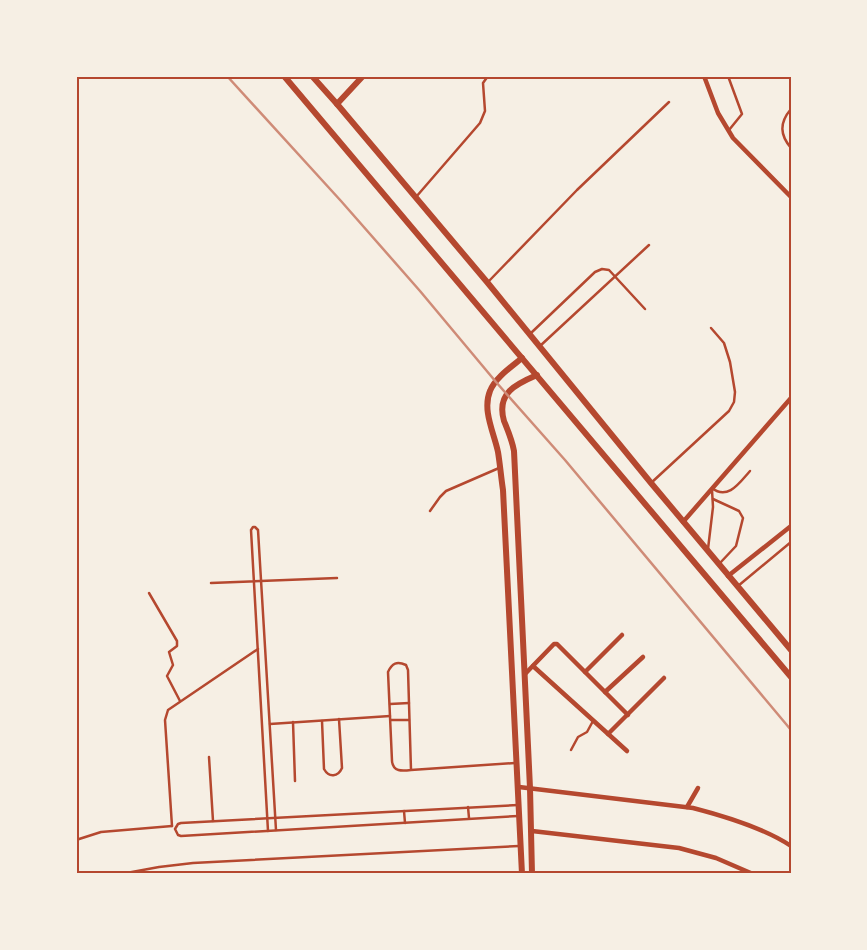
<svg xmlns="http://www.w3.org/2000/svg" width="867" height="950" font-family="Signika,sans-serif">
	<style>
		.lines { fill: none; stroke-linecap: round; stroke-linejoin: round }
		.service { stroke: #b5482f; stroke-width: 2.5 }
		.minor { stroke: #b5482f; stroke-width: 4.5 }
		.secondary { stroke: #b5482f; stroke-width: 6 }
		.rail { stroke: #cf8b77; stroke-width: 2.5 }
		.neatline { fill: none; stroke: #b5482f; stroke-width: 2 }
	</style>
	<rect width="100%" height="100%" fill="#f6efe4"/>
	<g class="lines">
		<g class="service">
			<path d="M728 76 742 114 729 130"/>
			<path d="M791 109C779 123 780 135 791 148"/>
			<path d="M416 197 480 123 485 111 483 83 488 76"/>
			<path d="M489 281 577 190 669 102"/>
			<path d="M531 333 595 272 602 269 609 270 645 309"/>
			<path d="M540 346 649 245"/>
			<path d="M651 483 729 411 734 402 735 392 730 362 724 343 711 328"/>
			<path d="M712 488C728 501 740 482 750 471"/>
			<path d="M713 499 739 511 743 518 736 546 720 563"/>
			<path d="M430 511 440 497 446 491 499 468"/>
			<path d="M708 549 713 507 712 490"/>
			<path d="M211 583 337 578"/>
			<path d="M738 586 791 542"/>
			<path d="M149 593 177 641V646L169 652 173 665 167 676 180 701"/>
			<path d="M390 704 409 703"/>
			<path d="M391 720H409"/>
			<path d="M322 721 324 769C329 778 338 777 342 768L339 719"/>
			<path d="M293 722 295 781"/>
			<path d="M270 724 390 716"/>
			<path d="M571 750 578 737 587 732 593 721"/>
			<path d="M209 757 213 821"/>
			<path d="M411 770 408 670 406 665C397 661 392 663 388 672L392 761C393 772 402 771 411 770L515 763"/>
			<path d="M518 805 181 823 178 824 175 829 178 835 181 836 518 816"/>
			<path d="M468 807 469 818"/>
			<path d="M404 811 405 823"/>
			<path d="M172 826 165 720 168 710 258 649"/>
			<path d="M268 831 251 530 253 527H255L258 530 276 830"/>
			<path d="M76 840 101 832 172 826"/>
			<path d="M121 874 159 867 193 863 519 846"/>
		</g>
		<g class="minor">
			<path d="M704 76 718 113 733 138 791 197"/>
			<path d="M683 522 791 398"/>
			<path d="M728 576 791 526"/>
			<path d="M533 666 627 751"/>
			<path d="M585 672 622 635"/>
			<path d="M525 674 554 644H557L628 715"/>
			<path d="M605 692 643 657"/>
			<path d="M608 734 664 678"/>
			<path d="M519 787 693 808C724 816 764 828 791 846"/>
			<path d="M687 807 698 788"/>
			<path d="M532 831 679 848 716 858 753 874"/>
		</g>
		<g class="secondary">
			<path d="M284 76 791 677"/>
			<path d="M312 76 337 104 487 282 651 483 791 650"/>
			<path d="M337 104 363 76"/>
			<path d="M522 358C511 367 495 378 490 391 482 410 494 433 498 452 500 464 501 477 503 490L522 874"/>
			<path d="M532 874 530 788 514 451C512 440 508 431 504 421 496 393 516 384 537 375"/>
		</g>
		<path class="rail" d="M227 76 341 201 420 291 496 382 565 460 791 730"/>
	</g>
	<rect width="867" height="950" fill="none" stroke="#f6efe4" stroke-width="155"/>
	<rect x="78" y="78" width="712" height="794" class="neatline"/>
</svg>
